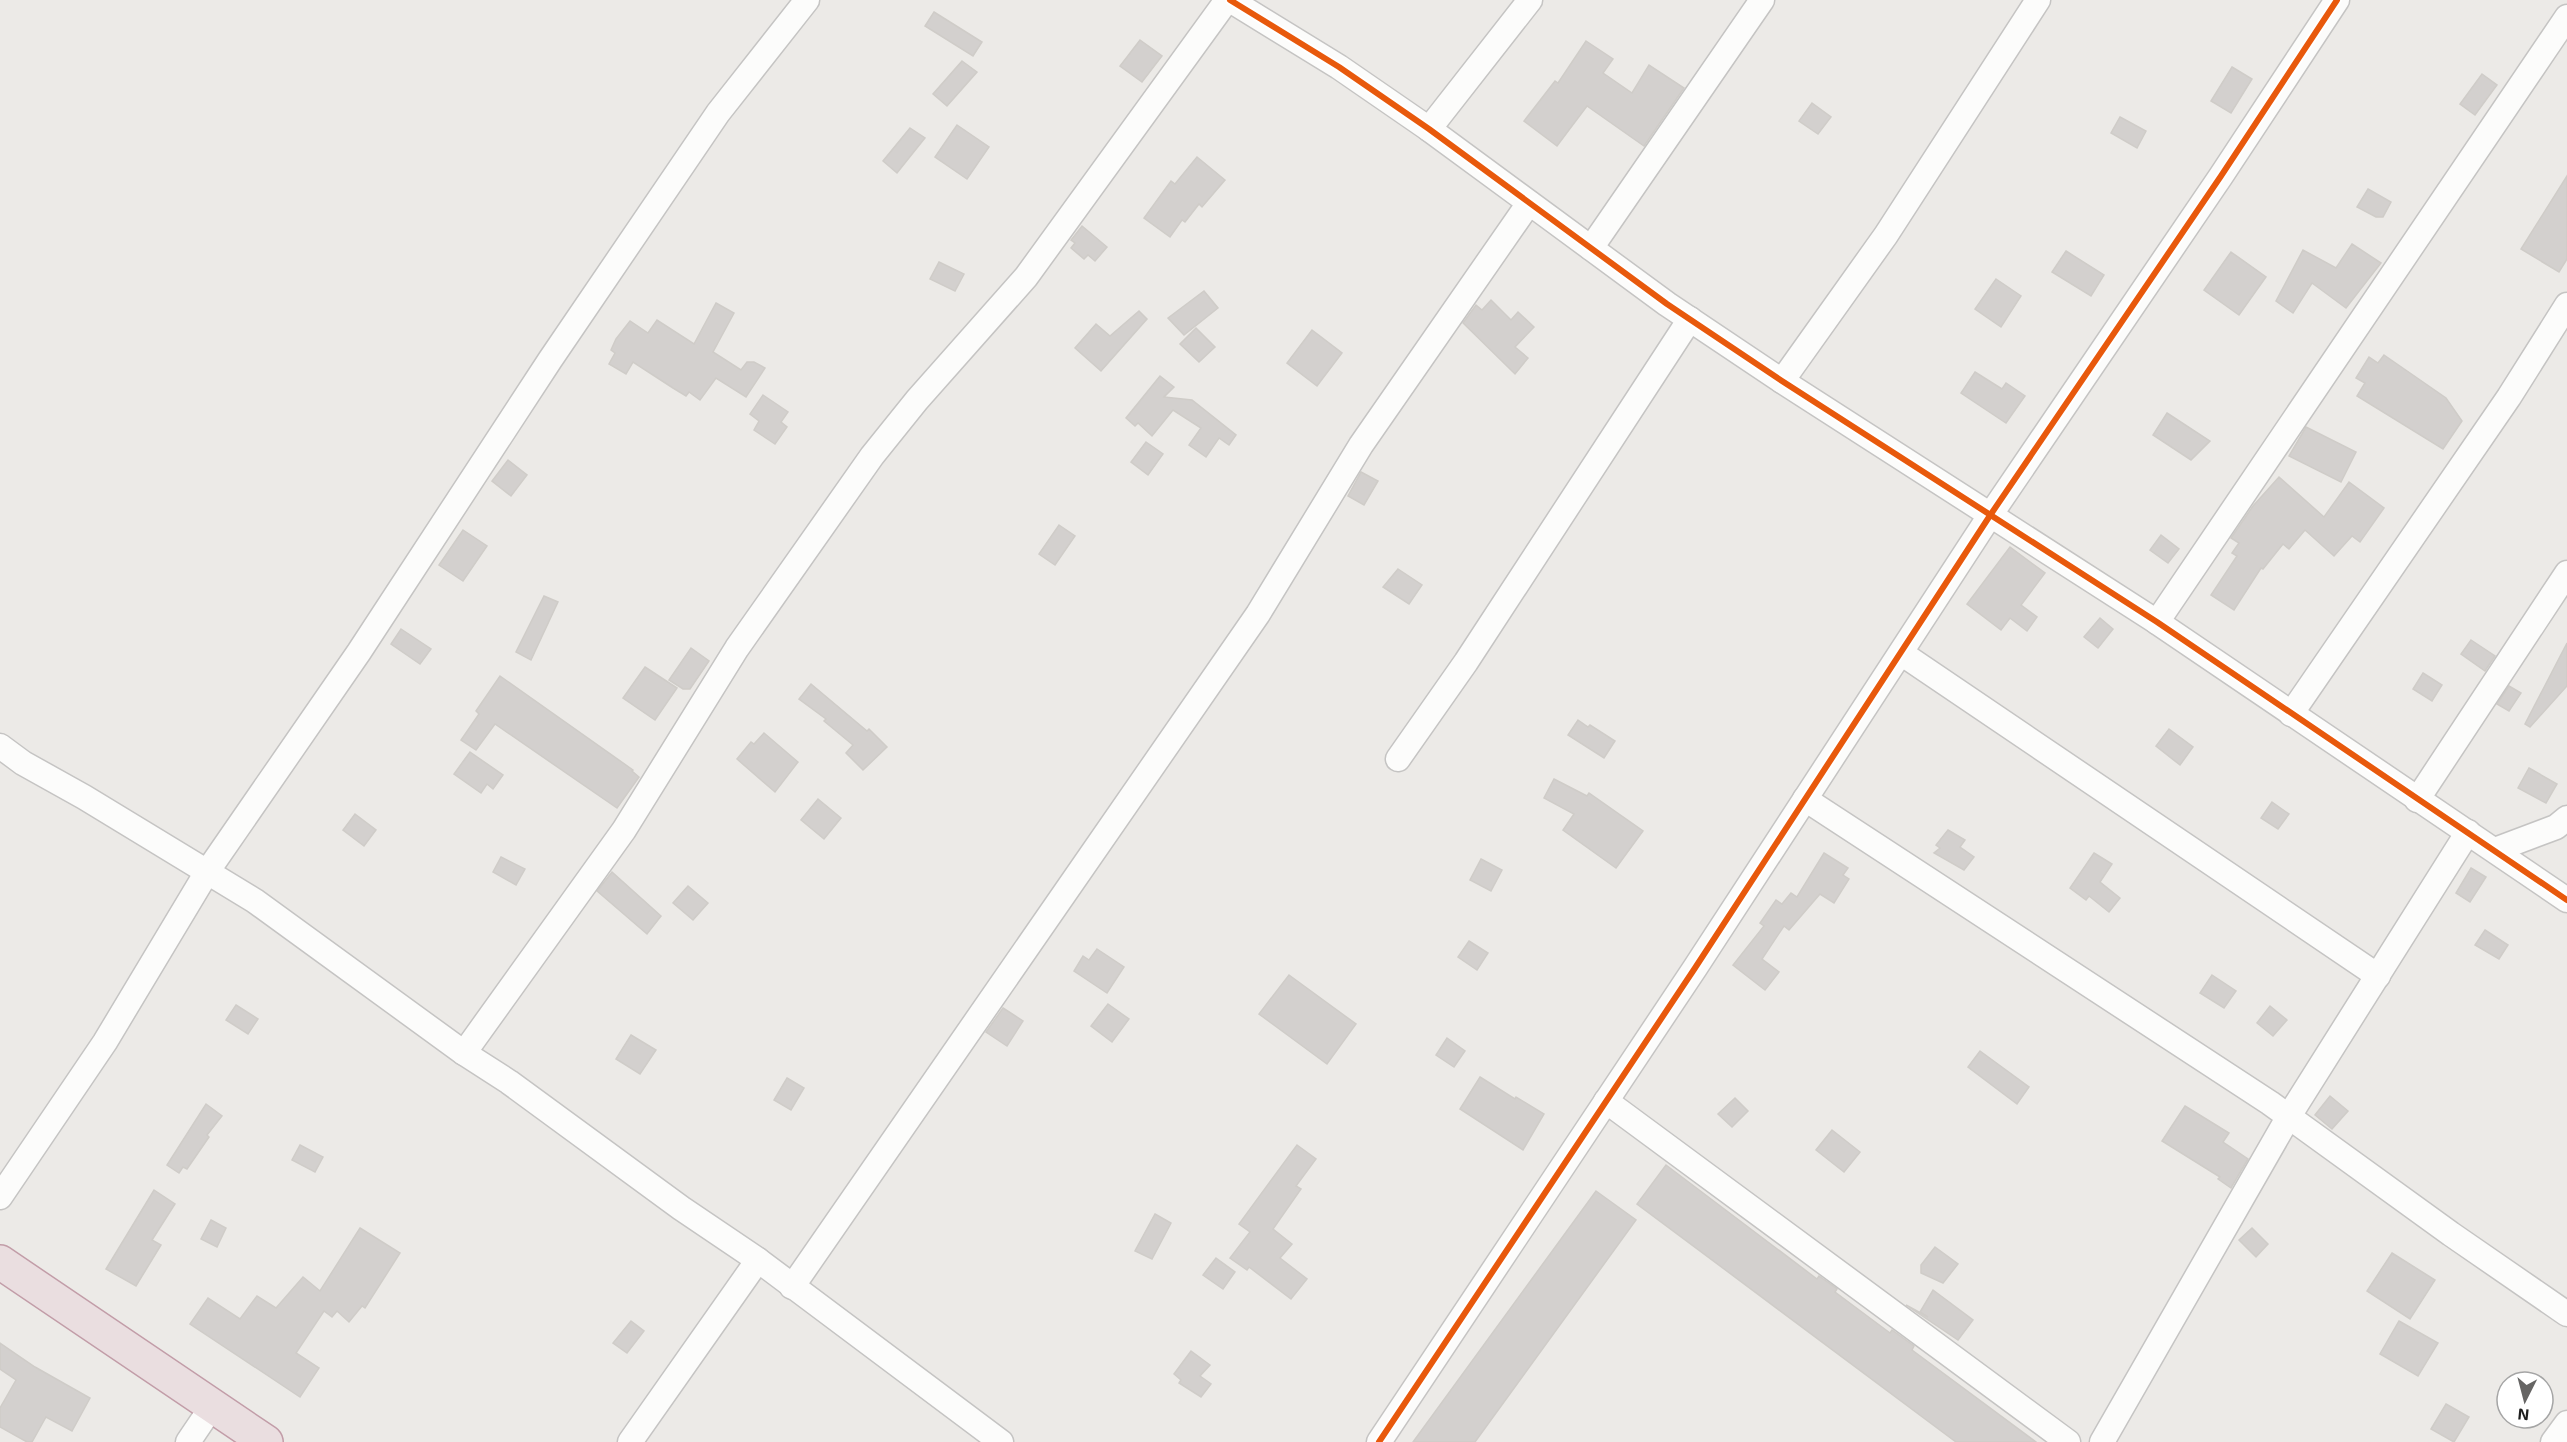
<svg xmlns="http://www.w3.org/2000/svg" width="2567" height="1442" font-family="'Exo 2',sans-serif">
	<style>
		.building { fill: #d3d0ce; stroke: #cfccc8; stroke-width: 1.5 }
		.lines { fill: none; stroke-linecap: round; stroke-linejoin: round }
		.minor-casing { stroke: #c5c4c3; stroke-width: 27 }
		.highway-casing { stroke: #c29da8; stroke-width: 36 }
		.minor { stroke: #fcfcfb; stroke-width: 24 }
		.highway { stroke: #eadee0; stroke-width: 33 }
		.cycleway-casing { stroke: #fff; stroke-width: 10 }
		.cycleway { stroke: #e8590c; stroke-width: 6 }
	</style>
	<rect width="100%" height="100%" fill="#eceae7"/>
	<g class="building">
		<path d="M934 12 982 42 973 56 925 26Z"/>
		<path d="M1140 40 1162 56 1142 82 1120 66Z"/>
		<path d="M1586 41 1613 59 1603 73 1632 93 1649 65 1684 88 1644 146 1587 106 1557 146 1524 121 1555 81 1558 83Z"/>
		<path d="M962 61 977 72 947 106 933 94Z"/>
		<path d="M2232 67 2252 79 2231 113 2211 101Z"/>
		<path d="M2482 74 2497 85 2475 115 2460 104Z"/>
		<path d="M1812 103 1831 117 1818 134 1799 121Z"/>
		<path d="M2120 117 2146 131 2137 148 2111 133Z"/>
		<path d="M957 125 989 147 967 179 935 157Z"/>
		<path d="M910 128 925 138 897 173 883 161Z"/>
		<path d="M1197 157 1225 180 1202 207 1199 204 1185 222 1182 220 1170 237 1144 218 1171 181 1175 184Z"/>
		<path d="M2567 176V259L2559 272 2521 249Z"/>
		<path d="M2368 189 2391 202 2383 217H2376L2357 207Z"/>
		<path d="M1082 226 1107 247 1095 261 1088 255 1084 259 1071 248 1075 243 1071 240Z"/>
		<path d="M2352 244 2381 263 2346 308 2312 283 2293 313 2276 301 2303 250 2336 268Z"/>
		<path d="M2066 251 2104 275 2091 296 2052 272Z"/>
		<path d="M2231 252 2266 277 2239 315 2204 290Z"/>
		<path d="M939 262 964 274 955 291 930 279Z"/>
		<path d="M1996 279 2021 296 2001 327 1975 309Z"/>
		<path d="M1204 291 1218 308 1184 335 1168 318Z"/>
		<path d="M1491 300 1511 320 1518 312 1534 327 1515 347 1528 358 1515 374 1463 323 1476 305 1482 310Z"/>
		<path d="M716 303 734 313 713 352 741 370 747 362H754L765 368 746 397 716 378 700 400 689 392 686 396 673 388 633 362 626 374 609 364 615 353 611 350 616 339 630 321 648 333 657 320 694 344Z"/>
		<path d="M1139 311 1147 319 1101 371 1075 348 1096 324 1110 336Z"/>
		<path d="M1196 328 1215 347 1199 362 1180 344Z"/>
		<path d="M1312 330 1342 353 1317 386 1287 363Z"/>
		<path d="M2384 355 2446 398 2462 421 2443 449 2357 396 2365 383 2356 378 2369 357 2378 363Z"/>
		<path d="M1975 372 2002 389 2006 383 2025 396 2006 423 1961 393Z"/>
		<path d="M1160 376 1174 387 1164 397 1192 400 1236 435 1229 445 1219 438 1206 457 1189 445 1201 428 1173 410 1152 436 1138 423 1135 426 1126 418Z"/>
		<path d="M763 395 788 412 781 422 787 427 775 444 754 430 759 421 750 414Z"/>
		<path d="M2167 413 2210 441 2191 460 2153 435Z"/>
		<path d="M2306 427 2356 452 2341 482 2289 456Z"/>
		<path d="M1146 442 1163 454 1148 475 1131 462Z"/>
		<path d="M508 460 527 475 511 496 492 481Z"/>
		<path d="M1361 472 1378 481 1364 505 1348 496Z"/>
		<path d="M2279 477 2324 517 2349 482 2384 508 2360 542 2352 536 2334 556 2305 530 2289 549 2283 544 2263 569 2261 568 2234 610 2211 595 2237 556 2232 553 2239 543 2231 538 2253 506Z"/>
		<path d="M1059 525 1075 536 1055 565 1039 554Z"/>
		<path d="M463 530 487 546 463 581 439 565Z"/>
		<path d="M2161 535 2179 549 2168 563 2150 550Z"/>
		<path d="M2010 547 2045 573 2021 605 2037 617 2027 631 2010 618 2001 630 1967 604Z"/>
		<path d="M1398 569 1422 585 1409 604 1383 587Z"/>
		<path d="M544 596 558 602 531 660 516 652Z"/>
		<path d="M2100 618 2113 629 2098 648 2084 637Z"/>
		<path d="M401 629 431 649 420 664 391 644Z"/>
		<path d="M2471 640 2495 656 2485 671 2461 654Z"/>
		<path d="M2567 643V686L2530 727 2525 724Z"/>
		<path d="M691 648 709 661 690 689H683L669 680Z"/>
		<path d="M645 667 677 688 655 720 623 698Z"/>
		<path d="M2423 673 2442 685 2432 701 2413 689Z"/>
		<path d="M500 676 633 770 632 771 639 777 617 808 495 724 476 750 461 740 479 714 476 711Z"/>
		<path d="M811 684 867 731 869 729 887 747 863 770 846 753 853 745 824 721 826 719 799 699Z"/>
		<path d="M2509 686 2521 693 2509 711 2497 704Z"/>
		<path d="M1578 720 1588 727 1590 725 1615 741 1604 758 1568 735Z"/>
		<path d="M2169 729 2193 747 2180 765 2156 746Z"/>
		<path d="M764 733 798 762 775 792 737 759 751 742 754 744Z"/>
		<path d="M470 752 503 775 493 789 487 784 481 793 454 774Z"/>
		<path d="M2529 768 2557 784 2546 803 2518 788Z"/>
		<path d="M1554 779 1587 796 1589 793 1643 831 1616 868 1563 830 1574 814 1544 798Z"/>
		<path d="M818 799 841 818 824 839 801 820Z"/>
		<path d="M2272 802 2289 814 2278 829 2261 818Z"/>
		<path d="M355 814 376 830 364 846 343 830Z"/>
		<path d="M1948 830 1965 840 1960 847 1974 857 1964 870 1934 853 1940 848 1936 845Z"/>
		<path d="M1824 853 1848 868 1843 875 1849 879 1834 903 1820 894 1789 930 1784 926 1762 959 1779 972 1765 990 1733 965 1764 926 1760 923 1776 900 1782 904 1791 893 1797 897Z"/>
		<path d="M2094 853 2112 864 2100 882 2120 898 2109 912 2089 896 2086 900 2070 888Z"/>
		<path d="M501 857 525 869 516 885 493 872Z"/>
		<path d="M1481 859 1502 870 1491 891 1470 880Z"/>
		<path d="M2471 868 2486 877 2470 902 2456 893Z"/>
		<path d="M612 872 661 916 647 934 597 891Z"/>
		<path d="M688 886 708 903 693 920 673 903Z"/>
		<path d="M2485 930 2508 945 2499 959 2475 945Z"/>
		<path d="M1469 941 1488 953 1477 970 1458 957Z"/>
		<path d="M1097 949 1124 967 1107 993 1074 971 1083 956 1089 960Z"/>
		<path d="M1289 975 1356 1024 1327 1064 1259 1014Z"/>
		<path d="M2212 975 2236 991 2224 1008 2200 993Z"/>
		<path d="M1108 1004 1129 1019 1112 1042 1091 1026Z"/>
		<path d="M236 1005 258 1019 248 1034 226 1020Z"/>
		<path d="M2270 1006 2287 1020 2273 1036 2257 1023Z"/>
		<path d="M1003 1008 1023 1021 1007 1046 986 1032Z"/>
		<path d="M631 1035 656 1050 640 1074 616 1059Z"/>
		<path d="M1447 1038 1465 1051 1454 1067 1436 1055Z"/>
		<path d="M1980 1051 2029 1087 2017 1104 1968 1067Z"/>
		<path d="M1480 1077 1515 1099 1516 1097 1544 1114 1523 1150 1460 1109Z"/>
		<path d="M787 1078 804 1088 791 1110 774 1100Z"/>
		<path d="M2330 1096 2348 1111 2332 1129 2315 1115Z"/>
		<path d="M1735 1098 1748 1111 1732 1127 1718 1114Z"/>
		<path d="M206 1104 222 1116 207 1135 209 1137 187 1169 183 1167 179 1173 167 1165Z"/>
		<path d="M2185 1106 2229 1133 2223 1142 2248 1159 2231 1188 2218 1179 2220 1177 2162 1141Z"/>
		<path d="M1832 1130 1860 1152 1844 1172 1816 1150Z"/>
		<path d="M300 1145 323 1157 315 1172 292 1160Z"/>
		<path d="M1297 1145 1316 1159 1296 1186 1301 1189 1273 1229 1292 1244 1280 1258 1307 1279 1291 1299 1249 1267 1247 1270 1230 1258 1250 1232 1239 1224Z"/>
		<path d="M1666 1165 1817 1279 1819 1276 1837 1289 1835 1292 1890 1333 1892 1330 1914 1346 1912 1350 2036 1442H1956L1637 1204Z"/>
		<path d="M154 1190 175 1204 152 1240 161 1245 136 1286 106 1269Z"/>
		<path d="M1596 1191 1636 1220 1475 1442H1413Z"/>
		<path d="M1155 1214 1171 1223 1152 1259 1135 1251Z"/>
		<path d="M211 1220 226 1228 217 1247 201 1239Z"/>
		<path d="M360 1228 400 1253 365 1308 362 1306 349 1322 337 1311 332 1317 324 1311 296 1353 319 1368 300 1397 190 1324 208 1298 240 1319 257 1296 276 1308 303 1277 320 1291Z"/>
		<path d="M2252 1228 2268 1244 2256 1257 2239 1240Z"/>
		<path d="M1935 1247 1958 1264 1943 1283 1921 1273V1265Z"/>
		<path d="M2392 1253 2435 1280 2410 1319 2367 1291Z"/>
		<path d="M1216 1258 1235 1272 1223 1289 1203 1275Z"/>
		<path d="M1933 1290 1973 1320 1958 1340 1906 1305 1928 1317 1920 1312Z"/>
		<path d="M631 1321 644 1331 627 1353 613 1343Z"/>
		<path d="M2399 1321 2438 1343 2418 1376 2380 1354Z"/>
		<path d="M0 1343 35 1367 90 1398 72 1431 46 1417 32 1442H27L0 1427V1408L16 1380 0 1369Z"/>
		<path d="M1191 1351 1210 1365 1200 1376 1211 1384 1201 1397 1179 1383 1181 1380 1174 1374Z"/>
		<path d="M2446 1404 2469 1417 2454 1442 2431 1429Z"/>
	</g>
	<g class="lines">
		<g class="minor-casing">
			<g id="minor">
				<path d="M1230 0 1339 67 1429 129 1667 304 1782 381 2157 622 2567 900"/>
				<path d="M1429 129 1530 0"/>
				<path d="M1591 248 1762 0"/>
				<path d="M1782 381 1886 235 2038 0"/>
				<path d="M2157 622 2567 17"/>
				<path d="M1901 653 2378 976"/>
				<path d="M2291 714 2509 397 2567 305"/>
				<path d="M0 746 23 763 84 797 255 901 464 1053 509 1082 681 1208 758 1260 1001 1442"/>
				<path d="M1398 759 1466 662 1690 319"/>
				<path d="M1805 799 2270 1103 2451 1234 2567 1314"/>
				<path d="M2417 800 2567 573"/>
				<path d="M2495 850 2556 827 2567 818"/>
				<path d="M464 1053 624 830 737 648 872 456 917 400 1026 277 1227 0"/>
				<path d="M1606 1101 2068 1442"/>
				<path d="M0 1197 105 1042 207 872 359 652 550 360 718 113 807 0"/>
				<path d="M792 1287 1258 614 1361 445 1529 203"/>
				<path d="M188 1442 213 1405"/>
				<path d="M630 1442 758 1260"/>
				<path d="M1379 1442 1695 968 1991 514 2221 176 2337 0"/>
				<path d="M2102 1442 2289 1116 2468 832"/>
				<path d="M2553 1442 2567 1423"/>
			</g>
		</g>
		<g class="highway-casing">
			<path id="highway" d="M0 1262 266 1442"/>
		</g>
		<use href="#minor" class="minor"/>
		<use href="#highway" class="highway"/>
		<g class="cycleway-casing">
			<g id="cycleway">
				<path d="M1230 0 1339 67 1429 129 1667 304 1782 381 2157 622 2567 900"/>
				<path d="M1379 1442 1695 968 1991 514 2221 176 2337 0"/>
			</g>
		</g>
		<use href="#cycleway" class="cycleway"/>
	</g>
	<g transform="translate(2525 1400) rotate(186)"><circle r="28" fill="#ffffff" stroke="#a5a5a5" stroke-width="1.5"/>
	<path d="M0-4.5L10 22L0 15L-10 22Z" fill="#666564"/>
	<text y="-9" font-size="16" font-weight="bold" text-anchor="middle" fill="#1e1e1e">N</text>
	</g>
</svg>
